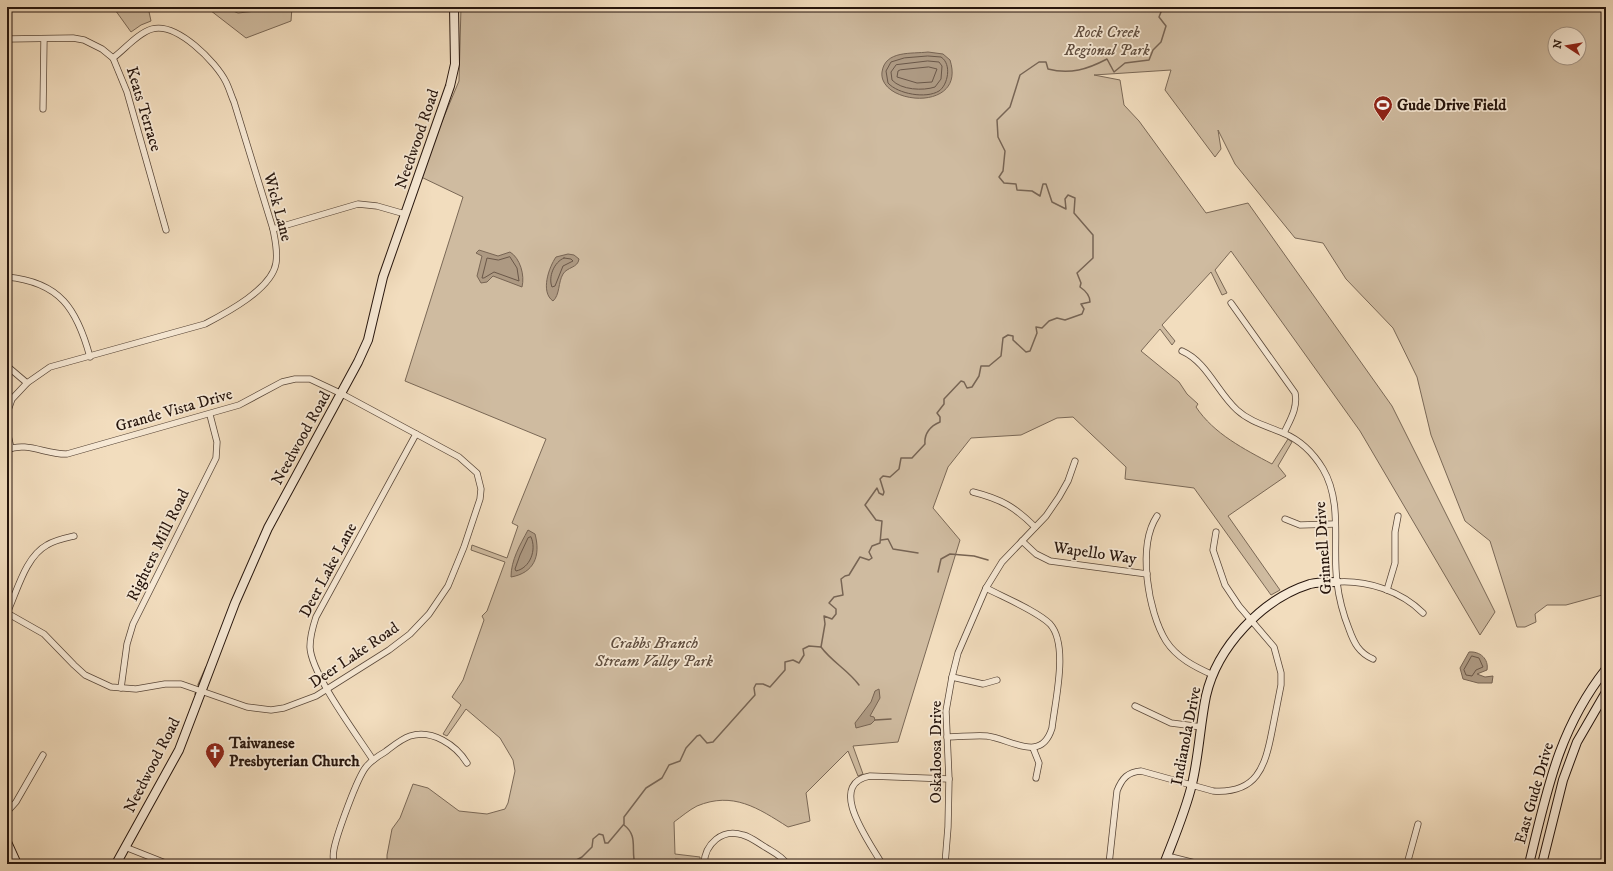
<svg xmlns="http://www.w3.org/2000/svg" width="1613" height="871" font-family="'IM FELL DW Pica',serif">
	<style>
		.green { fill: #cfbba0; stroke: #7a6856; fill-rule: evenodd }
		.water { fill: #ad9982; stroke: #776453 }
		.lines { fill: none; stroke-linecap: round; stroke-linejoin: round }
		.shore { stroke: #6a5748; stroke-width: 1 }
		.stream { stroke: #776453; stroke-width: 1.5 }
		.street-casing { stroke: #594739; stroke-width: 7 }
		.secondary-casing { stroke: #26150d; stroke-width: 10 }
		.street { stroke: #f7e9d5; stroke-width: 5.5 }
		.secondary { stroke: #f7e9d5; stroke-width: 8 }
		.labels { text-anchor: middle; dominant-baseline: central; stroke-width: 3.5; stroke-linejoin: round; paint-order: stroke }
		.park-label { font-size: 16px; font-style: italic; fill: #614f40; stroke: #f7e9d5 }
		.poi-label { font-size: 16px; font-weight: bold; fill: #26150d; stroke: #f7e9d5; text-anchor: start }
		.street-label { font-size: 16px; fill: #26150d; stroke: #f7e9d5 }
	</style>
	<rect width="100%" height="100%" fill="#f2ddbe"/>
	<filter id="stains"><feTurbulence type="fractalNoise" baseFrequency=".005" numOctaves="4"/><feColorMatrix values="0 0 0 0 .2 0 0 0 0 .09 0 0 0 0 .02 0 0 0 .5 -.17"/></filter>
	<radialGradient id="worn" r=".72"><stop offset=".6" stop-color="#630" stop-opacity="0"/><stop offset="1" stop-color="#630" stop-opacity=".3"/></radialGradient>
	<g class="green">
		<path d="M113 7H148L151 21 141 25 131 32Z"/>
		<path d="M206 7H223L238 13 256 11 257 7H292L291 21 246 38Z"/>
		<path d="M461 7H1606V594L1566 605H1547L1535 614 1536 622 1525 627H1517L1490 541 1465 521 1431 435 1417 377 1393 328 1346 279 1323 243 1295 238 1235 164 1218 130 1221 149 1215 157 1165 90 1171 70 1094 75 1120 80 1124 105 1139 121 1206 213 1248 203 1392 406 1495 612 1480 635 1360 431 1231 251 1215 270 1227 293 1222 295 1211 272 1162 325 1175 341 1172 345 1160 329 1141 351 1179 382 1187 394 1198 404 1196 407C1214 434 1244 449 1272 464L1288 439 1292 442 1278 466 1286 476 1228 516 1280 590 1271 595 1194 488 1125 479 1126 467 1073 417 1057 418 1021 435 971 438 948 467 933 508 960 540 898 742 853 746 863 774 858 776 848 751 806 793 810 821 788 827C758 808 733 791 697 806 689 810 681 817 674 822L675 854 700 857V861L675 859V864H387V855L392 829 400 818 413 784 428 788 459 811 487 814 505 809 508 803 515 771 513 760 500 738 466 709 447 736 443 734 461 705 452 697 463 680 484 620 482 616 487 611 505 562 471 550 472 545 507 558 518 526 512 523 546 439 405 381 463 197 419 176 459 81ZM1555 34H1579V58H1555Z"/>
	</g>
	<g class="water">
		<path d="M928 52 943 54 950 60C967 113 878 105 882 72 885 50 912 54 928 52Z"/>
		<path d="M479 250 498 256 510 252C520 258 525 275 522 287L493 276 487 282 481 283 477 276 482 256 476 253Z"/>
		<path d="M568 254 574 255 579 259C578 268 567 267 563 274 558 282 560 295 553 301 540 292 549 267 556 257Z"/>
		<path d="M528 530 535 534C541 556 534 573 511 577 511 560 520 545 528 530Z"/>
		<path d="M1469 652C1480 651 1489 659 1487 670L1477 674 1485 677 1493 676 1492 683H1478L1463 679 1460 668Z"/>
		<path d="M879 689 880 698 870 716 874 717 875 720 871 724 856 728 855 723 871 702 875 691Z"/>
	</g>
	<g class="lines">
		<g class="shore">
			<path d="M928 56 941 57C952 64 948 85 939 91 926 99 898 94 888 83L886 71 891 62 904 58Z"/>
			<path d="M928 61 939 62 942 66 941 79 935 87C923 91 901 90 892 80L891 72 896 65Z"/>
			<path d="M929 67 937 69 932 82 917 83 897 77 898 71 900 70Z"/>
			<path d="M510 257 517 268 519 281 494 272 484 278H482L487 258 498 260Z"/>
			<path d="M564 258 571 259 573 261 563 266 555 286 552 287C548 277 554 262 564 258Z"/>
			<path d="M531 537C537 550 530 568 516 571L515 569 520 555 528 538Z"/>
			<path d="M1472 656 1479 658 1483 667 1476 670 1472 676 1466 675 1464 670Z"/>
		</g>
		<g class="stream">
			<path d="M881 540 888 539 893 549 918 553"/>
			<path d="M938 572 941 559 950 554 974 556 988 560"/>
			<path d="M821 647C832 662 848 670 859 685"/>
			<path d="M198 685 206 667"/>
			<path d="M195 694 196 693"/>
			<path d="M875 720 891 719"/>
			<path d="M624 825C637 835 632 846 634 859"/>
			<path d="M569 864 582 857 592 847 593 839 599 834 603 835 605 843H608L624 824V817L646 788 662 778 669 765 680 761 686 748 697 736 700 735 707 743 713 742 755 695 754 688 756 684H763L770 687 785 670V662L793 660 799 663 804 655 803 649 809 646 821 647 825 624 824 616 832 619 836 614V609L829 603 834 597 843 595 841 579 845 576 849 575 860 557 869 560 872 558 869 552 872 546 880 543 882 521 876 520 865 505 877 488 879 493 883 495 884 492 880 479 883 476 890 477 899 469 901 458H912L925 444C924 434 930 426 940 422V417L937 413 944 404V399L961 381 964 382 967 388 972 387 979 376 981 366H989L1001 356 1003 338 1008 335 1013 336V340L1026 352 1030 351 1037 333 1036 327 1042 328 1049 321 1057 318 1065 320 1082 314 1084 309 1081 304 1090 302C1090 295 1086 291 1080 287L1081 283 1077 273 1093 258V235L1074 213 1075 198 1068 195 1065 199 1066 209 1052 202 1046 184H1043L1040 196 1032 191 1017 190 1016 184 1004 183 999 177 1003 171 1005 151 998 137 997 120 1010 107 1020 75 1039 62H1046L1048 69C1070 75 1088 69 1107 59L1114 72 1125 63 1149 60 1153 50 1161 42 1166 26 1159 17 1163 7"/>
		</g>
		<g class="street-casing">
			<g id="street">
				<path d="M7 39 73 38 84 40 102 49 113 58 127 92 166 230"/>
				<path d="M43 109 44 39"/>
				<path d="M273 229 358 204 377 206 405 214"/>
				<path d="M7 277C60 282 77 309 90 357"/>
				<path d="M1231 303 1295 393C1298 408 1290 420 1284 433"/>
				<path d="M1182 351C1207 362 1217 392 1237 410 1250 422 1267 426 1283 433 1300 440 1314 454 1323 469 1343 503 1332 545 1337 582 1339 599 1343 614 1349 629 1354 643 1359 653 1373 659"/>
				<path d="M7 366 27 383"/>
				<path d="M7 413 12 399 27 383 50 367 205 324C226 313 272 289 276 263 278 251 275 240 273 229L234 102C231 95 229 88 226 82 216 62 177 22 152 29 138 33 125 49 113 58"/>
				<path d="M7 431 11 448"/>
				<path d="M7 450C26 441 47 455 67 454L239 405 282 382 295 379H310L342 394 459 457 477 473 481 489 480 499 464 547 448 586 429 614 410 634 389 650 316 696 284 708 271 710 247 707 181 684H165L136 689 111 687 85 675 74 665 44 634 7 613"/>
				<path d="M973 492C1001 499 1015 507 1035 527"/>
				<path d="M1157 516C1137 546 1148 612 1166 641 1177 658 1195 667 1213 675"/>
				<path d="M1285 519 1300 525 1335 524"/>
				<path d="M1022 541 1036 554 1050 561 1147 574"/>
				<path d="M1337 582C1367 580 1401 591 1423 613"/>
				<path d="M1387 590 1395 563V532L1398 516"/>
				<path d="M7 613C17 592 25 557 47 545 55 540 65 538 74 536"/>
				<path d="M952 677 983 684 997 680"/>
				<path d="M121 688 127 644 133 624 216 458 217 442 210 415"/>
				<path d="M1135 706 1171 723 1202 727"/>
				<path d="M947 737C960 737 974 735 987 736 1011 739 1041 764 1052 728 1055 701 1069 645 1050 624 1037 611 1003 597 986 588"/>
				<path d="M1033 748 1039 763 1036 778"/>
				<path d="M373 760C357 735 311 674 310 647 310 636 313 626 316 617L416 434"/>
				<path d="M7 812 16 802 43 755"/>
				<path d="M125 847 168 864"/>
				<path d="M1167 856 1199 864"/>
				<path d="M334 864C333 859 333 854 334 849 337 834 357 778 366 767 371 761 378 756 385 752 393 746 401 739 410 736 432 729 456 745 467 763"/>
				<path d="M704 864C705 844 722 828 743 835 751 837 758 843 765 847 773 852 782 856 787 864"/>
				<path d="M882 864C871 844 825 784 870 776L949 779"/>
				<path d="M945 864 948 827 949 779 946 711 952 677 958 653 986 588 1002 562 1046 516 1059 497 1068 481 1075 461"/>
				<path d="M1109 864 1117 791C1122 778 1128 772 1141 771L1213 791C1257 794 1265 767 1272 731 1275 715 1278 700 1281 685V673L1274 647 1239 606 1225 585 1213 550 1216 532"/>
				<path d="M1407 864 1418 824"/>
			</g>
		</g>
		<g class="secondary-casing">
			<g id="secondary">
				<path d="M7 842 17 864"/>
				<path d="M116 864 179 750 235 603 268 528 358 362 368 340 383 277 450 86 455 64 454 7"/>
				<path d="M1164 864C1174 838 1186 810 1192 784 1199 755 1200 725 1206 696 1217 647 1262 599 1310 584 1318 582 1328 582 1337 582"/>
				<path d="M1529 864C1547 791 1558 730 1606 669"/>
				<path d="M1542 864 1563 780 1577 742 1606 692"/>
			</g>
		</g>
		<use href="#street" class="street"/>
		<use href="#secondary" class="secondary"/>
	</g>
	<defs>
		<g id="stadium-pin" transform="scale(1)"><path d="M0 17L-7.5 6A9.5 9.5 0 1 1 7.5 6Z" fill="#8f2418" stroke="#f7e9d5"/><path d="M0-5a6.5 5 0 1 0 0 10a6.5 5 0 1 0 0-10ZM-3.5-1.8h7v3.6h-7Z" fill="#fff"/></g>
		<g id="church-pin" transform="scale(1)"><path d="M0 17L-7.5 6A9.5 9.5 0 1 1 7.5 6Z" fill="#8f2418" stroke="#f7e9d5"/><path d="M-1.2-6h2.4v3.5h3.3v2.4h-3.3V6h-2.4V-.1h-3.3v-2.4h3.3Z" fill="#fff"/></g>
	</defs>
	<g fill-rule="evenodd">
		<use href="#stadium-pin" x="1383" y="105"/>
		<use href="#church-pin" x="215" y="752"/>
	</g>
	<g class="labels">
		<g class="park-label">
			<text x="1107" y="32">Rock Creek<tspan x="1107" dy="18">Regional Park</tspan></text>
			<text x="654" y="643">Crabbs Branch<tspan x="654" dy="18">Stream Valley Park</tspan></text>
		</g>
		<g class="poi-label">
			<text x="1397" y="105">Gude Drive Field</text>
			<text x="229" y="743">Taiwanese<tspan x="229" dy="18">Presbyterian Church</tspan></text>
		</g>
		<g class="street-label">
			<text transform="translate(144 109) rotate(73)">Keats Terrace</text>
			<text transform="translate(417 139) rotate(-71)">Needwood Road</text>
			<text transform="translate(278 207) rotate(75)">Wick Lane</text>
			<text transform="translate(174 410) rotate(-16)">Grande Vista Drive</text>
			<text transform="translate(301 438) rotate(-61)">Needwood Road</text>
			<text transform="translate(158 545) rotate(-64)">Righters Mill Road</text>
			<text transform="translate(1323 548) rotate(-94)">Grinnell Drive</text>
			<text transform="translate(1095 553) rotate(8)">Wapello Way</text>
			<text transform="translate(328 570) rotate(-62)">Deer Lake Lane</text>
			<text transform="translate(354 655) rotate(-34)">Deer Lake Road</text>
			<text transform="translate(1186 736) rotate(-79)">Indianola Drive</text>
			<text transform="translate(936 752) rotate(-90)">Oskaloosa Drive</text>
			<text transform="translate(152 765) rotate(-63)">Needwood Road</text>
			<text transform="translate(1534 793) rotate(-74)">East Gude Drive</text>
		</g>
	</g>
	<rect width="1613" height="871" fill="none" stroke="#f2ddbe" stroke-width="24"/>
	<rect x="8" y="8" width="1597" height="855" fill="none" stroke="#26150d" stroke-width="2"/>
	<rect x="12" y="12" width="1589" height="847" fill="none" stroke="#26150d"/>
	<g transform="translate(1567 46) rotate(282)"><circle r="19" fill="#f7e9d5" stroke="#a39485"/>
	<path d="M0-3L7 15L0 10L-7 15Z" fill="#8f2418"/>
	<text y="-6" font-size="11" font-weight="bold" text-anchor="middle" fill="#26150d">N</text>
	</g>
	<rect width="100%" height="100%" filter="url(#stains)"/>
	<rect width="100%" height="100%" fill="url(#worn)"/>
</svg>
